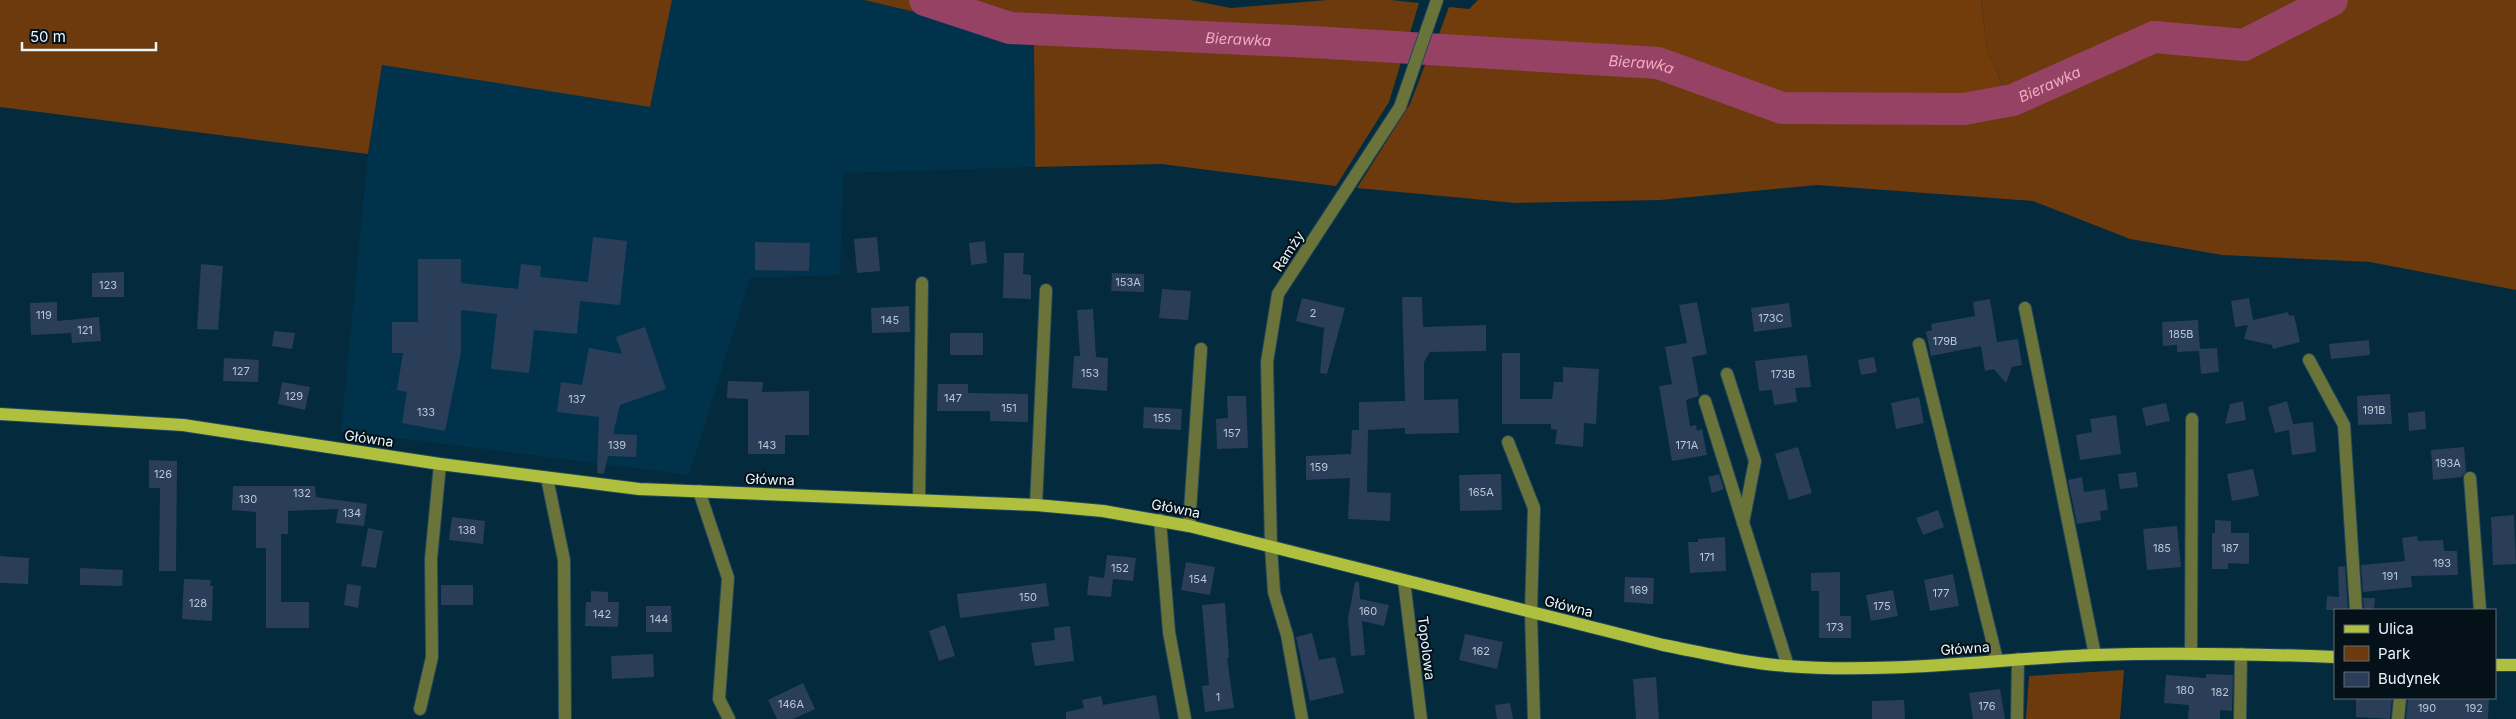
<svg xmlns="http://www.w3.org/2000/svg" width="2516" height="719" font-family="Inter,sans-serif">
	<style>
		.built { fill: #00334b }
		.green { fill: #6c3a0d }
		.forest { fill: #723c0b }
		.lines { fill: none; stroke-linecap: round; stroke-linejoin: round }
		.river { stroke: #964265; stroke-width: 32 }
		.building { fill: #2a3e5a }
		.minor-casing { stroke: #234758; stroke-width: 14 }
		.major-casing { stroke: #234758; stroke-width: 14 }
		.minor { stroke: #6a733a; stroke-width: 12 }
		.major { stroke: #afc03e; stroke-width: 12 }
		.labels { text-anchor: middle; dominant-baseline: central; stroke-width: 4; stroke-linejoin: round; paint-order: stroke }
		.number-label { font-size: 11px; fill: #bac8d5 }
		.street-label { font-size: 14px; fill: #eaf6fe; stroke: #041119 }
		.water-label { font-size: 15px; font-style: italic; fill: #f2abc4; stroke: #041119 }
	</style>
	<rect width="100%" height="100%" fill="#032a3d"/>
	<path class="built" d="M672 0H864L1034 40 1035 167 843 173 840 275 750 278 689 475 341 431 368 154 382 65 650 107Z"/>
	<g class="green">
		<path d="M0 0H672L650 107 382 65 368 154 0 107Z"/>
		<path d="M864 0H1190L1231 8 1327 0H1391L1419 3 1389 102 1336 186 1161 164 1035 167 1034 40Z"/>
		<path d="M1981 0H2516V290L2370 262 2222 255 2130 239 2033 201 1817 185 1660 200 1516 203 1357 188 1410 104 1430 52 1656 66 1748 100 1790 112 1964 114 2008 105 2043 90 2007 96 1987 49Z"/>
		<path d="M2124 670 2120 719H2026L2029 676Z"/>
	</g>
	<path class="forest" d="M1478 0H1981L1987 49 2007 96 1971 100H1786L1662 57 1433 50 1449 7 1469 9Z"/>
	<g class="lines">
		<path class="river" id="s1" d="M925 0 1010 28 1312 42 1658 63 1782 108 1964 109 2013 100 2154 37 2244 45 2332 0"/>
	</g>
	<g class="building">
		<path d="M593 237 627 241 620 305 580 301 577 334 534 330 529 373 491 369 497 314 461 310V352L445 431 402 423 407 392 397 390 403 353H392V322H418V259H461V283L518 289 521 264 541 266 540 277 588 282Z"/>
		<path d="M877 237 880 271 857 273 854 239Z"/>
		<path d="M985 241 987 263 971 265 969 243Z"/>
		<path d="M755 242 810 243 809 271 755 270Z"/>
		<path d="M1004 253H1024L1023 274 1031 275V299L1003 298Z"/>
		<path d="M201 264 223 266 218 330 197 329Z"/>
		<path d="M124 272V297H92V273Z"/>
		<path d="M1112 273 1144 274V292L1111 291Z"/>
		<path d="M1162 289 1191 291 1188 320 1159 318Z"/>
		<path d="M1402 297H1422L1423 327 1486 325V351L1430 352 1424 362V400L1458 399 1459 433 1405 434V428L1368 430 1367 492 1391 493 1390 521 1348 519 1350 478 1306 480V456L1351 454 1352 430H1359V402L1405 401Z"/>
		<path d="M1302 298 1345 308 1327 374 1320 373 1324 328 1296 321Z"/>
		<path d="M2249 298 2253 320 2288 312 2289 316 2294 315 2300 342 2273 349 2272 345 2244 339 2248 325 2235 327 2231 301Z"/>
		<path d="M1990 299 1997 342 2018 339 2022 365 2012 367 2006 383 1994 369 1985 371 1981 346 1931 356 1926 332 1932 330 1931 324 1975 316 1973 302Z"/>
		<path d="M57 302V321L99 317 101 341 72 343 71 333 31 335 30 303Z"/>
		<path d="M1697 302 1707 354 1692 357 1699 396 1686 400 1690 426 1696 425 1697 431 1702 429 1707 455 1672 461 1659 386 1672 384 1665 347 1687 343 1679 305Z"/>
		<path d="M1789 303 1792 327 1754 332 1751 308Z"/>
		<path d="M909 306 910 332 872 333 871 308Z"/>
		<path d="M1093 309 1096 357 1108 358 1107 391 1072 388 1074 356H1080L1077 310Z"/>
		<path d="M2198 320 2200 349 2217 348 2219 372 2201 374 2199 351 2177 352V345L2163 346 2162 322Z"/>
		<path d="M645 327 666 389 620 405 613 434 637 435 636 457 608 456 604 474 597 473 599 417 557 412 561 382 582 385 589 348 622 354 616 337Z"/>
		<path d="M274 331 295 333 292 349 272 346Z"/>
		<rect x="950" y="333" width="33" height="22"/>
		<path d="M2369 340 2370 355 2331 359 2329 344Z"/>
		<path d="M1502 353H1520V399H1552L1554 382H1563V367L1599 369 1596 424 1584 423 1583 447 1555 444 1557 430 1551 429V424H1502Z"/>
		<path d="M1807 355 1811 387 1795 388 1797 402 1774 405 1772 390 1759 391 1755 361Z"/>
		<path d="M1874 357 1877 372 1861 375 1858 360Z"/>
		<path d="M224 358 259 360 258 382 223 381Z"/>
		<path d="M728 381 763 382 762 392 809 391V435H785V454H748V399L727 398Z"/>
		<path d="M282 382 310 387 305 410 278 404Z"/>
		<path d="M938 384H968V393L1028 394V422L990 421V411H937Z"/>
		<path d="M2390 394 2392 424 2358 425 2357 396Z"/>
		<path d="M1227 396H1246L1248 448 1217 449 1216 419 1228 418Z"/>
		<path d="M1919 397 1924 423 1896 429 1891 403Z"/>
		<path d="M2243 401 2246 420 2225 424 2230 404Z"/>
		<path d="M2287 401 2293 424 2313 422 2316 452 2292 455 2289 430 2275 433 2268 407Z"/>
		<path d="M2166 403 2170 421 2146 426 2142 408Z"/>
		<path d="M1144 407 1182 409 1181 430 1143 428Z"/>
		<path d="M2425 411 2426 429 2409 431 2408 413Z"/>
		<path d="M2116 415 2121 454 2080 460 2076 435 2092 432 2090 419Z"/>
		<path d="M1798 447 1812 493 1789 500 1775 454Z"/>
		<path d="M2464 447 2466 471 2462 477 2433 480 2431 450Z"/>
		<path d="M149 460 177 461 176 571H159L160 488H149Z"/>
		<path d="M2253 469 2259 496 2232 501 2227 474Z"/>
		<path d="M2136 472 2138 487 2120 489 2118 474Z"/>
		<path d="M1501 474 1502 510 1460 511 1459 475Z"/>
		<path d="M1719 474 1724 489 1712 493 1708 477Z"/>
		<path d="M2082 477 2084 492 2105 489 2108 510 2100 511 2101 520 2077 524 2068 480Z"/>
		<path d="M233 486H315L316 497 367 504 364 526 336 523 338 509 288 511V534H281V602H309V628H266V548H256V512L232 510Z"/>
		<path d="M1938 510 1944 527 1923 535 1916 518Z"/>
		<path d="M2514 515 2516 564 2493 565 2491 517Z"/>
		<path d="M452 517 485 521 483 544 449 540Z"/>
		<path d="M2215 520 2231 521V533H2249V564L2228 563V569H2212V533H2215Z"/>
		<path d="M2177 526 2181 567 2147 570 2143 529Z"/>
		<path d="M368 528 383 531 376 568 361 566Z"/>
		<path d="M2417 536 2418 541 2443 540 2444 551H2457L2458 575 2411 576 2412 587 2363 592 2361 565 2405 561 2402 538Z"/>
		<path d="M1725 537 1726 571 1690 573 1688 542H1698V539Z"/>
		<path d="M1107 555 1136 558 1133 581 1113 579 1111 597 1087 595 1089 576 1104 578Z"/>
		<path d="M0 556 29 558 28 584 0 583Z"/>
		<path d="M1186 562 1215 567 1210 595 1181 590Z"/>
		<path d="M2345 566 2348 610H2326L2327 596 2339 597 2338 567Z"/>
		<path d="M80 568 123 570 122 586 80 585Z"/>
		<path d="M1840 572V616H1851V638H1819V591H1811V573Z"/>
		<path d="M1953 574 1959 606 1930 611 1924 580Z"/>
		<path d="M1625 577 1654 578 1653 604 1624 602Z"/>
		<path d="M184 579 211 580 210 586H213L212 621 182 619Z"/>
		<path d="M1355 582H1359L1360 599 1389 605 1384 626 1362 621 1365 655 1351 656 1348 618Z"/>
		<path d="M1046 583 1049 606 960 618 957 594Z"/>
		<path d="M347 584 361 586 358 608 344 605Z"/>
		<rect x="441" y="585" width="32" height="20"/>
		<path d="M1893 590 1898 616 1871 621 1866 595Z"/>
		<path d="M591 591 608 592V602H619L618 627 585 626 586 602H591Z"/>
		<path d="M2363 598H2375L2374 610H2364Z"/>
		<path d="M1225 603 1229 658H1227L1234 708 1205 712 1202 686 1209 685 1202 605Z"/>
		<path d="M646 606H671L672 632H646Z"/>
		<path d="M945 625 955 656 939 661 929 631Z"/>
		<path d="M1070 626 1074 661 1035 666 1031 643 1055 640 1054 628Z"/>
		<path d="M1312 633 1319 660 1335 657 1344 693 1310 701 1296 637Z"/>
		<path d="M1465 634 1503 642 1497 669 1459 660Z"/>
		<path d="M653 654 654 677 612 679 611 656Z"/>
		<path d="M2206 674 2233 675 2232 711 2220 710V719H2188L2189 705 2164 703 2166 675 2206 678Z"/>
		<path d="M1656 677 1659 719H1636L1633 679Z"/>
		<path d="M803 683 815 709 793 719H777L768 700Z"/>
		<path d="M2000 689 2005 719H1973L1969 693Z"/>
		<path d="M1156 695 1160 719H1066V712L1084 708 1082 700 1101 696 1103 705Z"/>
		<path d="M2356 698H2392L2390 719 2356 717Z"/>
		<path d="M2408 698H2489L2488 719H2406Z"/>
		<path d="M1904 700 1905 719H1872V701Z"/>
		<path d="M1510 703 1513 719H1497L1495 705Z"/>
	</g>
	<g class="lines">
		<g class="minor-casing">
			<g id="minor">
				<path d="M2025 308 2095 655"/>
				<path d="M1919 344 1997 660"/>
				<path d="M2309 360 2344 425 2356 610"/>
				<path d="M1727 374 1755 461 1743 523"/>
				<path d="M1705 401 1788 666"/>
				<path d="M1508 442 1534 508 1531 612 1534 719"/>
				<path d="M547 478 564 560 565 719"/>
				<path d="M2470 478 2480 610"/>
				<path d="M699 491 728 578 719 699 729 719"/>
				<path d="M919 500 922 283"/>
				<path d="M1036 505 1046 290"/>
				<path d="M1160 520 1169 632 1185 719"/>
				<path d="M1189 526 1201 349"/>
				<path d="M1404 581 1421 719"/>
				<path d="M2191 652 2192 419"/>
				<path d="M420 709 432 657 431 559 440 464"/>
				<path d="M1302 719 1287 635 1274 592 1271 547 1267 362 1278 294 1400 107 1437 0"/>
				<path d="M2017 719 2018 659"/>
				<path d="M2240 719 2241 654"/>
				<path d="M2398 719 2400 698"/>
			</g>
		</g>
		<g class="major-casing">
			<g id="major">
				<path d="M0 414 183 425 440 464 639 489 1036 505 1103 511 1189 526 1663 645C1704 653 1744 663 1786 666 1889 674 1993 659 2096 655 2176 652 2255 654 2335 657"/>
				<path d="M2495 665H2516"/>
			</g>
		</g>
		<use href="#minor" class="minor"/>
		<use href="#major" class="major"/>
	</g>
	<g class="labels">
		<g class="number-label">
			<text x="1128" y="282">153A</text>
			<text x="108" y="285">123</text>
			<text x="1313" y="313">2</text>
			<text x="44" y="315">119</text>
			<text x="1771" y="318">173C</text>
			<text x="890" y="320">145</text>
			<text x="85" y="330">121</text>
			<text x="2181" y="334">185B</text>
			<text x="1945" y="341">179B</text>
			<text x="241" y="371">127</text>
			<text x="1090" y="373">153</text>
			<text x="1783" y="374">173B</text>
			<text x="294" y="396">129</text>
			<text x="953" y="398">147</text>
			<text x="577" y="399">137</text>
			<text x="1009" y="408">151</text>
			<text x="2374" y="410">191B</text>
			<text x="426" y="412">133</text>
			<text x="1162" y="418">155</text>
			<text x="1232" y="433">157</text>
			<text x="617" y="445">139</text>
			<text x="767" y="445">143</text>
			<text x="1687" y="445">171A</text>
			<text x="2448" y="463">193A</text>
			<text x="1319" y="467">159</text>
			<text x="163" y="474">126</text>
			<text x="1481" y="492">165A</text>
			<text x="302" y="493">132</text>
			<text x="248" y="499">130</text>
			<text x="352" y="513">134</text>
			<text x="467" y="530">138</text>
			<text x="2162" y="548">185</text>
			<text x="2230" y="548">187</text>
			<text x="1707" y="557">171</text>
			<text x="2442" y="563">193</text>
			<text x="1120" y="568">152</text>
			<text x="2390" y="576">191</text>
			<text x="1198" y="579">154</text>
			<text x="1639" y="590">169</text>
			<text x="1941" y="593">177</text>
			<text x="1028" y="597">150</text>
			<text x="198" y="603">128</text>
			<text x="1882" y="606">175</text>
			<text x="1368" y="611">160</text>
			<text x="602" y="614">142</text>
			<text x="659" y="619">144</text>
			<text x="1835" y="627">173</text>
			<text x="1481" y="651">162</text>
			<text x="2185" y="690">180</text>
			<text x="2220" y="692">182</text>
			<text x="1218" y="697">1</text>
			<text x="791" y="704">146A</text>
			<text x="1987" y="706">176</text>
			<text x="2427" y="708">190</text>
			<text x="2474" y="708">192</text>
		</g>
		<g class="street-label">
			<text transform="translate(1288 251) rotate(-57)">Ramży</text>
			<text transform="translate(369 438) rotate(8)">Główna</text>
			<text transform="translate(770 479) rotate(2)">Główna</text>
			<text transform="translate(1176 508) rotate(11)">Główna</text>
			<text transform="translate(1569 606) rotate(14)">Główna</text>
			<text transform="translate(1427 648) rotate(83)">Topolowa</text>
			<text transform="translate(1965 648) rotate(-4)">Główna</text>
		</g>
		<g class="water-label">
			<text stroke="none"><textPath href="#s1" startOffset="318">Bierawka</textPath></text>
			<text stroke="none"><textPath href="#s1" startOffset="722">Bierawka</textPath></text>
			<text stroke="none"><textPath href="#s1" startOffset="1142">Bierawka</textPath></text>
		</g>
	</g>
	<rect x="2334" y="609" width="162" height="90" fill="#041119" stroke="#606d75"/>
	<rect x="2344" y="625" width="25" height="8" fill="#afc03e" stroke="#606d75"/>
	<text x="2378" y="634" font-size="15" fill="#eaf6fe">Ulica</text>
	<rect x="2344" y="646" width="25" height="15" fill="#6c3a0d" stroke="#606d75"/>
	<text x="2378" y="659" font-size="15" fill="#eaf6fe">Park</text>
	<rect x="2344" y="672" width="25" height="15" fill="#2a3e5a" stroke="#606d75"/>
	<text x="2378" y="684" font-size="15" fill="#eaf6fe">Budynek</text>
	<path d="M22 42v8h134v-8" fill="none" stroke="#eaf6fe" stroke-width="2.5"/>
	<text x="30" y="42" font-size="15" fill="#eaf6fe" stroke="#041119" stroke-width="4" paint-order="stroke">50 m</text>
</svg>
